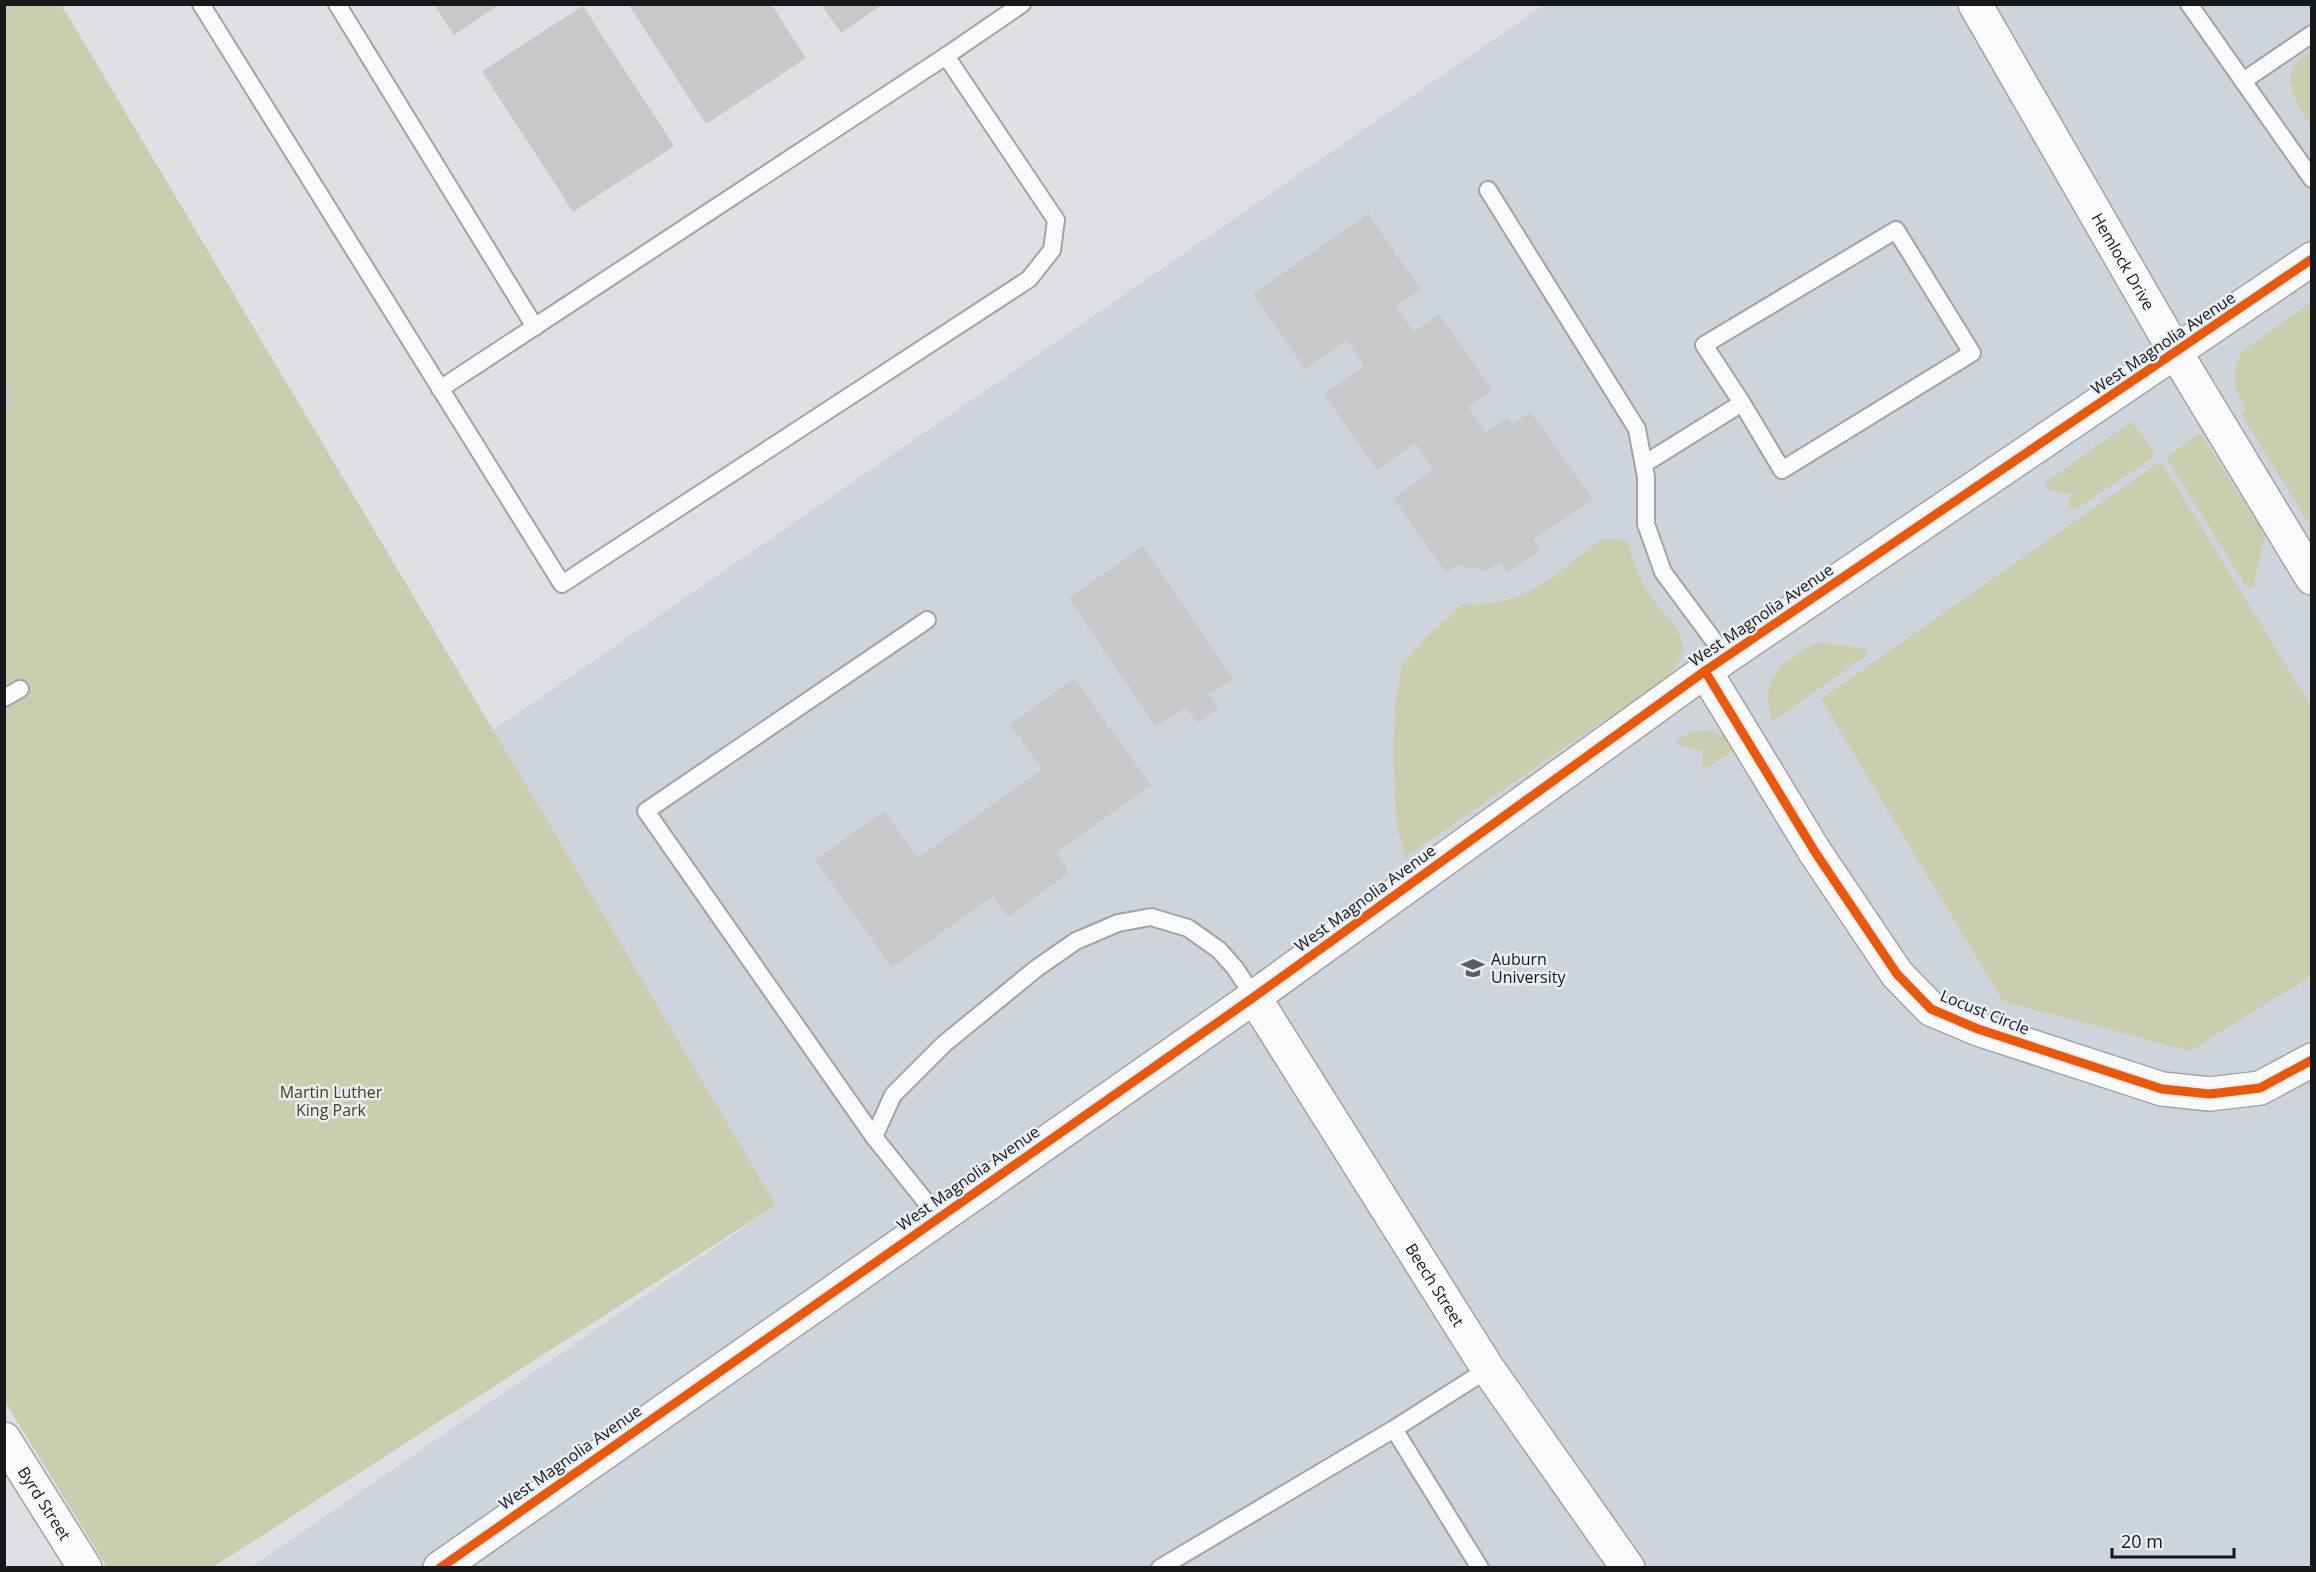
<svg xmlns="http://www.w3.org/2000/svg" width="2316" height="1572" font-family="'Open Sans',sans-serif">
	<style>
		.built { fill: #cdd4dc }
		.green { fill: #cacdae }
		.building { fill: #c8c8c9 }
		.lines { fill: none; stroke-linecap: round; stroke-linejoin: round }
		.service-casing { stroke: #a1a3a5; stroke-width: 20 }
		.minor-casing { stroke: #a1a3a5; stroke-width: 36 }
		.service { stroke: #fafafb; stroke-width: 16 }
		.minor { stroke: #fafafb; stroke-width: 33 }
		.cycleway-casing { stroke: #e8eef3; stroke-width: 13 }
		.cycleway { stroke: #e8590c; stroke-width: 9 }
		.labels { text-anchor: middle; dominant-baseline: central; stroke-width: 5; stroke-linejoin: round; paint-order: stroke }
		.street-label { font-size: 16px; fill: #151719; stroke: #e8eef3 }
		.poi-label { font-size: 16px; fill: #151719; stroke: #e8eef3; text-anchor: start }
		.park-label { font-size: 16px; fill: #42441e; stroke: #e8eef3 }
	</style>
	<rect width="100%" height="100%" fill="#dee0e3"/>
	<path class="built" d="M1544 5H2311V1567L250 1568 776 1205 492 731Z"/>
	<g class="green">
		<path d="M61 4 776 1205 213 1567H107L5 1402 4 5Z"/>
		<path d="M2311 50V126C2293 97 2275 75 2311 50Z"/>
		<path d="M2311 302V527L2241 414 2246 410C2234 390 2229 370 2243 351Z"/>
		<path d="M2132 421 2154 453 2152 458 2075 510 2069 508 2071 494 2048 490 2045 487 2046 482Z"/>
		<path d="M2200 433 2265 535 2253 588 2246 586 2167 459V457Z"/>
		<path d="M2158 463H2162L2311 706V976L2190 1051 2003 1001 1821 699Z"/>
		<path d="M1603 538 1627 540C1633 559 1638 575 1648 592 1668 625 1704 638 1666 678L1405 857 1396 819 1393 752 1395 707 1402 664 1427 637 1462 604C1524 609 1557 573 1603 538Z"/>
		<path d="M1818 642 1866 649V656L1773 721C1756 680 1785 658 1818 642Z"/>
		<path d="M1708 730 1728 737 1738 748 1708 767 1702 766 1703 751 1678 745 1676 741C1686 732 1695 731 1708 730Z"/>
	</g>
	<g class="building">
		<path d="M434 4H500L454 35Z"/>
		<path d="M628 4H771L806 58 706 124Z"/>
		<path d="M821 4H883L841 33Z"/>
		<path d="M583 6 674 146 573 212 482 71Z"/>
		<path d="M1368 214 1421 289 1396 306 1414 332 1439 314 1492 390 1468 407 1486 432 1508 417 1512 424 1531 412 1593 500 1533 539 1540 550 1508 572 1500 561 1487 571 1457 565 1446 573 1393 498 1433 470 1415 443 1377 470 1324 394 1364 366 1347 340 1305 369 1253 294Z"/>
		<path d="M4 379 13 405 4 407Z"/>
		<path d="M1143 546 1233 679 1209 694 1219 708 1197 723 1186 707 1156 727 1069 598Z"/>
		<path d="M1074 678 1151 785 1056 853 1070 872 1008 917 993 896 892 968 815 860 884 811 918 858 1042 769 1010 725Z"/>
	</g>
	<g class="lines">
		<g class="service-casing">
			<g id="service">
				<path d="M201 4 562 584 1029 279 1052 250 1056 220 946 56 440 389"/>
				<path d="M337 4 535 327"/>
				<path d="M2189 4 2243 81"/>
				<path d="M2312 34 2243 81 2312 179"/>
				<path d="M946 56 1022 4"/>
				<path d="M1488 190 1637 429 1646 477V524L1663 572 1726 657"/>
				<path d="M1644 464 1742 403 1704 345 1896 230 1972 353 1782 470 1742 403"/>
				<path d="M927 620 646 811 874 1137 938 1217"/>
				<path d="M4 698 20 689"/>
				<path d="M874 1137 893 1095 944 1044 1037 968 1076 941 1118 923 1151 917 1188 928 1219 950 1235 968 1254 997"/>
				<path d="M1394 1429 1480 1568"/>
				<path d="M1160 1568 1394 1429 1488 1369"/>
			</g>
		</g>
		<g class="minor-casing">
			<g id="minor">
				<path id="s1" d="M1975 4 2176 353 2312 578"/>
				<path d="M1705 671 1815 852 1897 974 1931 1009 1978 1029 2162 1089 2210 1094 2260 1088 2312 1060"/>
				<path id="s2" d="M1254 997 1488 1369 1628 1568"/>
				<path id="s3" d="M4 1439 85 1568"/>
				<path d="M440 1568 1254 997 1705 671 2312 259"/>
			</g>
		</g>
		<use href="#service" class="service"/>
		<use href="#minor" class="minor"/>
		<g class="cycleway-casing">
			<g id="cycleway">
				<path d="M1705 671 1815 852 1897 974 1931 1009 1978 1029 2162 1089 2210 1094 2260 1088 2312 1060"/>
				<path d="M440 1568 1254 997 1705 671 2312 259"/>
			</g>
		</g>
		<use href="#cycleway" class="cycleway"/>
	</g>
	<defs>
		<g id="university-bare" transform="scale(1.8)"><path d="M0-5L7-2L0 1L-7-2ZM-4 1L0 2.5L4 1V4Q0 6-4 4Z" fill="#5b5d60" stroke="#e8eef3" stroke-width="2.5" paint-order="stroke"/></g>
	</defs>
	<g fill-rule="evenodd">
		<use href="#university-bare" x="1473" y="968"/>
	</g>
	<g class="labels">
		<g class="street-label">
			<text stroke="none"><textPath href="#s1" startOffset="297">Hemlock Drive</textPath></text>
			<text transform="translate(2163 343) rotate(-34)">West Magnolia Avenue</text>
			<text transform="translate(1761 615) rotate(-34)">West Magnolia Avenue</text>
			<text transform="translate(1365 898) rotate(-36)">West Magnolia Avenue</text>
			<text transform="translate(1985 1012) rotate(22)">Locust Circle</text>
			<text transform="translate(968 1178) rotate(-35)">West Magnolia Avenue</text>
			<text stroke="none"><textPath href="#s2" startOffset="340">Beech Street</textPath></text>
			<text transform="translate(570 1457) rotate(-35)">West Magnolia Avenue</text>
			<text stroke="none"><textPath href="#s3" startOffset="76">Byrd Street</textPath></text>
		</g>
		<g class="poi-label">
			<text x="1491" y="959">Auburn<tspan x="1491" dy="18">University</tspan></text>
		</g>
		<g class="park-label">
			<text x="331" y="1092">Martin Luther<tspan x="331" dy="18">King Park</tspan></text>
		</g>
	</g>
	<rect width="2316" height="1572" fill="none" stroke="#151719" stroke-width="12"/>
	<path d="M2112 1548v9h122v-9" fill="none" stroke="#151719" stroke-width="3"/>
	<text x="2121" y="1548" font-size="18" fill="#151719" stroke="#e8eef3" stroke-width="4.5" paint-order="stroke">20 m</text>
</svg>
